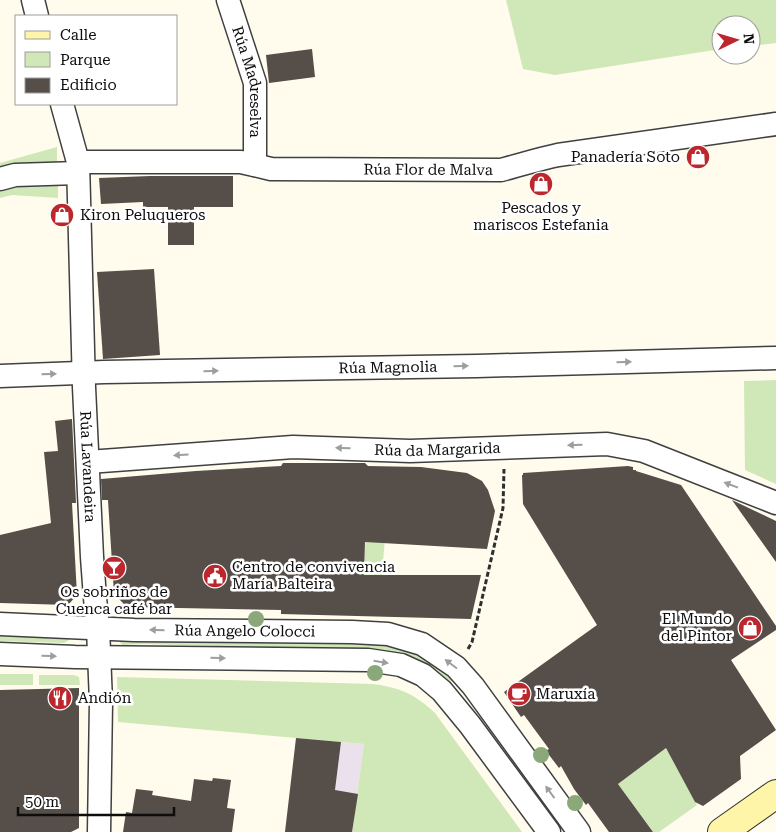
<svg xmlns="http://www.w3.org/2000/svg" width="776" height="832" font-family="'Roboto Serif',serif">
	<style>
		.industrial { fill: #ebe1ec }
		.green { fill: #d0e8b7 }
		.building { fill: #554e49 }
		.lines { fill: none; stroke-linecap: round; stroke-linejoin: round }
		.street-casing { stroke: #404040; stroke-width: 25 }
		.secondary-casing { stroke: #2f2f2f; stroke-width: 30 }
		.path { stroke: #2f2f2f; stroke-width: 3; stroke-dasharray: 5 2.5; stroke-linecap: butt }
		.street { stroke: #fff; stroke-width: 22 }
		.secondary { stroke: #fef5a9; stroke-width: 28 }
		.tree { fill: #8ba87b }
		.oneway { fill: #9e9e9e }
		.labels { text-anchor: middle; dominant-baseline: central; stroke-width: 5; stroke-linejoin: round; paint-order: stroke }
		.street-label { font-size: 15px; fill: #0d0d0d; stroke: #fff }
		.poi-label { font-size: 15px; fill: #0d0d0d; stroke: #fff; text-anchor: start }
	</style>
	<rect width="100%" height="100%" fill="#fffbed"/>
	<path class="industrial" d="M341 742 364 744 352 832H330Z"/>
	<g class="green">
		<path d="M506 0H776V43L751 46V25H721V49L555 75 523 69Z"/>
		<path d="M57 147V164L0 170V163Z"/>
		<path d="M58 181V198L12 195 0 198V187Z"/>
		<path d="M776 380V484L745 470 744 381Z"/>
		<path d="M366 524 386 525 382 575H364Z"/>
		<path d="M0 634 68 637 69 640 64 643 0 641Z"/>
		<path d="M120 640 377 643 399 647 422 655 455 679 450 683 426 664 398 653 367 648H297L142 644 123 645 120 643Z"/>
		<rect x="0" y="674" width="33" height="11"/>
		<path d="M39 675H74L79 677 80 685H39Z"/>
		<path d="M117 677 372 684C399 687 415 694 435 713L522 832H352L364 744 118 722Z"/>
		<path d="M489 722 570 832H563L485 726Z"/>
		<path d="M666 748 697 805 659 832H653L618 784Z"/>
	</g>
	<g class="building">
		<path d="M312 49 315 77 269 83 266 55Z"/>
		<path d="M150 176H233V207H194V245H168V207H143V202L101 204 99 178Z"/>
		<path d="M154 269 160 355 103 359 97 272Z"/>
		<path d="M72 419 76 503H72L77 595 68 605 0 603V535L51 523 44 452 58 451 55 421Z"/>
		<path d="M283 463H365L368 466 421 467 467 473 482 481 488 490 495 511 487 549 365 542 364 575H481L471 619 281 614V610L127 607 114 594 108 500H102L101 479 196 471 281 466Z"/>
		<path d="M628 466 633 467V470H636V471L681 485 776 626V630L731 660 776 730 740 756 741 779 703 806 695 802 666 748 618 784 653 832H609L588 803 586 805 574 789 561 766 559 768 546 751 549 749 524 715 521 717 504 692 597 625 523 504 522 475H523V473Z"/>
		<path d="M732 500 776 521V562Z"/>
		<path d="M79 688V828L71 832H0V690Z"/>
		<path d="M296 738 341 742 335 790 358 794 352 832H285Z"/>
		<path d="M213 778 231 780 227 808 235 809 232 832H123L126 812 132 813 136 789 153 791 152 795 191 801 194 779 212 781Z"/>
	</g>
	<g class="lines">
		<g class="street-casing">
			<g id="street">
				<path d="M33 0 37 16"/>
				<path id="s1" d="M228 0 255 83V165"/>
				<path id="s2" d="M62 104 78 162 84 387 92 557 95 598 98 628 101 702 99 832"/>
				<path id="s3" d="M78 162H241L271 169 501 170C520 165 539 159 558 155L776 124"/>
				<path d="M0 179 15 175 78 173"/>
				<path id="s4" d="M0 376 104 372 477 366 776 358"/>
				<path id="s5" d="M88 462 293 447 410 451 607 444 644 451 776 503"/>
				<path id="s6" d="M0 624 134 630 352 632 388 634 422 644 456 667 473 686 579 832"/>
				<path d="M0 654 75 657 368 660 401 665 423 675 442 691 470 725 549 832"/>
			</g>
		</g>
		<g class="secondary-casing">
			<path id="secondary" d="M722 832 776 794"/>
		</g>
		<path class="path" d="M468 649 472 642 503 508 504 469"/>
		<use href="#street" class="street"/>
		<use href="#secondary" class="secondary"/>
	</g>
	<g class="tree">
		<circle cx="256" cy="619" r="8"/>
		<circle cx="375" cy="673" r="8"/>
		<circle cx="541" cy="755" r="8"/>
		<circle cx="575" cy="803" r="8"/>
	</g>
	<defs><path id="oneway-solid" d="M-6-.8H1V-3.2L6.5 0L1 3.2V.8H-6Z" transform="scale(1.25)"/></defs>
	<g class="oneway">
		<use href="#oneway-solid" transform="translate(624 362) rotate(-1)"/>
		<use href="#oneway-solid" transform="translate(461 366) rotate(-1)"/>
		<use href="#oneway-solid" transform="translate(211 371) rotate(-1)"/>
		<use href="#oneway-solid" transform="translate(49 374) rotate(-2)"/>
		<use href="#oneway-solid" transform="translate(575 445) rotate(178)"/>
		<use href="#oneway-solid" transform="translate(343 448) rotate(-178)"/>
		<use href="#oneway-solid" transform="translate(181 455) rotate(176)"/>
		<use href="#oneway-solid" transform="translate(731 485) rotate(-159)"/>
		<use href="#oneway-solid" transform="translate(157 630) rotate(-179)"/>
		<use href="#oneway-solid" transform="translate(49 656) rotate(2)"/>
		<use href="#oneway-solid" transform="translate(218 658) rotate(1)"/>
		<use href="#oneway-solid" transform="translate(381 662) rotate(9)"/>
		<use href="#oneway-solid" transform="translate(451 664) rotate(-143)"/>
		<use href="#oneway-solid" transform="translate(550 792) rotate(-126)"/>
	</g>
	<defs>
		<g id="shop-disc" transform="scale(1.25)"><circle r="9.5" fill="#bb272c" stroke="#fff"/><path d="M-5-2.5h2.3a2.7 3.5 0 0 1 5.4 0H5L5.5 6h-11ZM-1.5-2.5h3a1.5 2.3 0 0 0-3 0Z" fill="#fff"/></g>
		<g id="bar-disc" transform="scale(1.25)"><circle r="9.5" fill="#bb272c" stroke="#fff"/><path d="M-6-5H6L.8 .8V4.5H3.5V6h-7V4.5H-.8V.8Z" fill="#fff"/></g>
		<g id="civic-disc" transform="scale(1.25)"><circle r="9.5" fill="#bb272c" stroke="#fff"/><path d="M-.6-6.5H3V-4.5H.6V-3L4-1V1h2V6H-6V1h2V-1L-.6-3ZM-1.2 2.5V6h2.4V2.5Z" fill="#fff"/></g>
		<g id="cafe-disc" transform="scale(1.25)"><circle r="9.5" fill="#bb272c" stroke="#fff"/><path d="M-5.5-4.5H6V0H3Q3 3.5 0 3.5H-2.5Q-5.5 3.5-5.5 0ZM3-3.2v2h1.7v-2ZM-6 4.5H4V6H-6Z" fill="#fff"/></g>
		<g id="restaurant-disc" transform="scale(1.25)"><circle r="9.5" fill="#bb272c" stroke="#fff"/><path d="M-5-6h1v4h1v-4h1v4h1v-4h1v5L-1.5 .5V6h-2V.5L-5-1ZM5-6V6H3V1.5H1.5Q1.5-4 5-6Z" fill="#fff"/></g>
	</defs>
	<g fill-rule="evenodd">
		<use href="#shop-disc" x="698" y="157"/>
		<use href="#shop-disc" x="541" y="184"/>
		<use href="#shop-disc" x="62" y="215"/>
		<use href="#bar-disc" x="114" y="568"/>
		<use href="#civic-disc" x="215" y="576"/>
		<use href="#shop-disc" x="750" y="628"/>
		<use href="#cafe-disc" x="519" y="694"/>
		<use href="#restaurant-disc" x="60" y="698"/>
	</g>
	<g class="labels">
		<g class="street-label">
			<text stroke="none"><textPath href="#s1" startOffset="85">Rúa Madreselva</textPath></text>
			<text stroke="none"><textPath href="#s3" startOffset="351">Rúa Flor de Malva</textPath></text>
			<text stroke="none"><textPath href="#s4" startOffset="388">Rúa Magnolia</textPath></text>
			<text stroke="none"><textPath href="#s5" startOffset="350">Rúa da Margarida</textPath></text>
			<text stroke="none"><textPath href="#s2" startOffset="365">Rúa Lavandeira</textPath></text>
			<text stroke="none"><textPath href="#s6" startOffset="245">Rúa Angelo Colocci</textPath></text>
		</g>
		<g class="poi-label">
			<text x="680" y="157" text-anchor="end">Panadería Soto</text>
			<text x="541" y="208" text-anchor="middle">Pescados y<tspan x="541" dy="17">mariscos Estefania</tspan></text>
			<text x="80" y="215">Kiron Peluqueros</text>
			<text x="232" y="567">Centro de convivencia<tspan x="232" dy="17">María Balteira</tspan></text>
			<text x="114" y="592" text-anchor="middle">Os sobriños de<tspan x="114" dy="17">Cuenca café bar</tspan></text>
			<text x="732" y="619" text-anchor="end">El Mundo<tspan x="732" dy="17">del Pintor</tspan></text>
			<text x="536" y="694">Maruxía</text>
			<text x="78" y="698">Andión</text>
		</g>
	</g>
	<rect x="15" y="15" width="162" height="90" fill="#ffffff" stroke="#9e9e9e"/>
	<rect x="25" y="31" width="25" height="8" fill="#fef5a9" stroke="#9e9e9e"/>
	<text x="60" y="40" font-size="15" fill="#0d0d0d">Calle</text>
	<rect x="25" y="52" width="25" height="15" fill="#d0e8b7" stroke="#9e9e9e"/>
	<text x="60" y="65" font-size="15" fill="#0d0d0d">Parque</text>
	<rect x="25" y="78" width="25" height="15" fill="#554e49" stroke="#9e9e9e"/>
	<text x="60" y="90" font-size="15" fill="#0d0d0d">Edificio</text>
	<g transform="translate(736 40) rotate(85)"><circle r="24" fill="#ffffff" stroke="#9e9e9e"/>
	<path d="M0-4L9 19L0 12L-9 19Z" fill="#bb272c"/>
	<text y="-8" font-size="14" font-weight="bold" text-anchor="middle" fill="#0d0d0d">N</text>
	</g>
	<path d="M18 807v8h156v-8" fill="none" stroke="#0d0d0d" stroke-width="2.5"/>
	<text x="25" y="807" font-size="15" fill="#0d0d0d" stroke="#ffffff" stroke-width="4" paint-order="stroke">50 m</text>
</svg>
